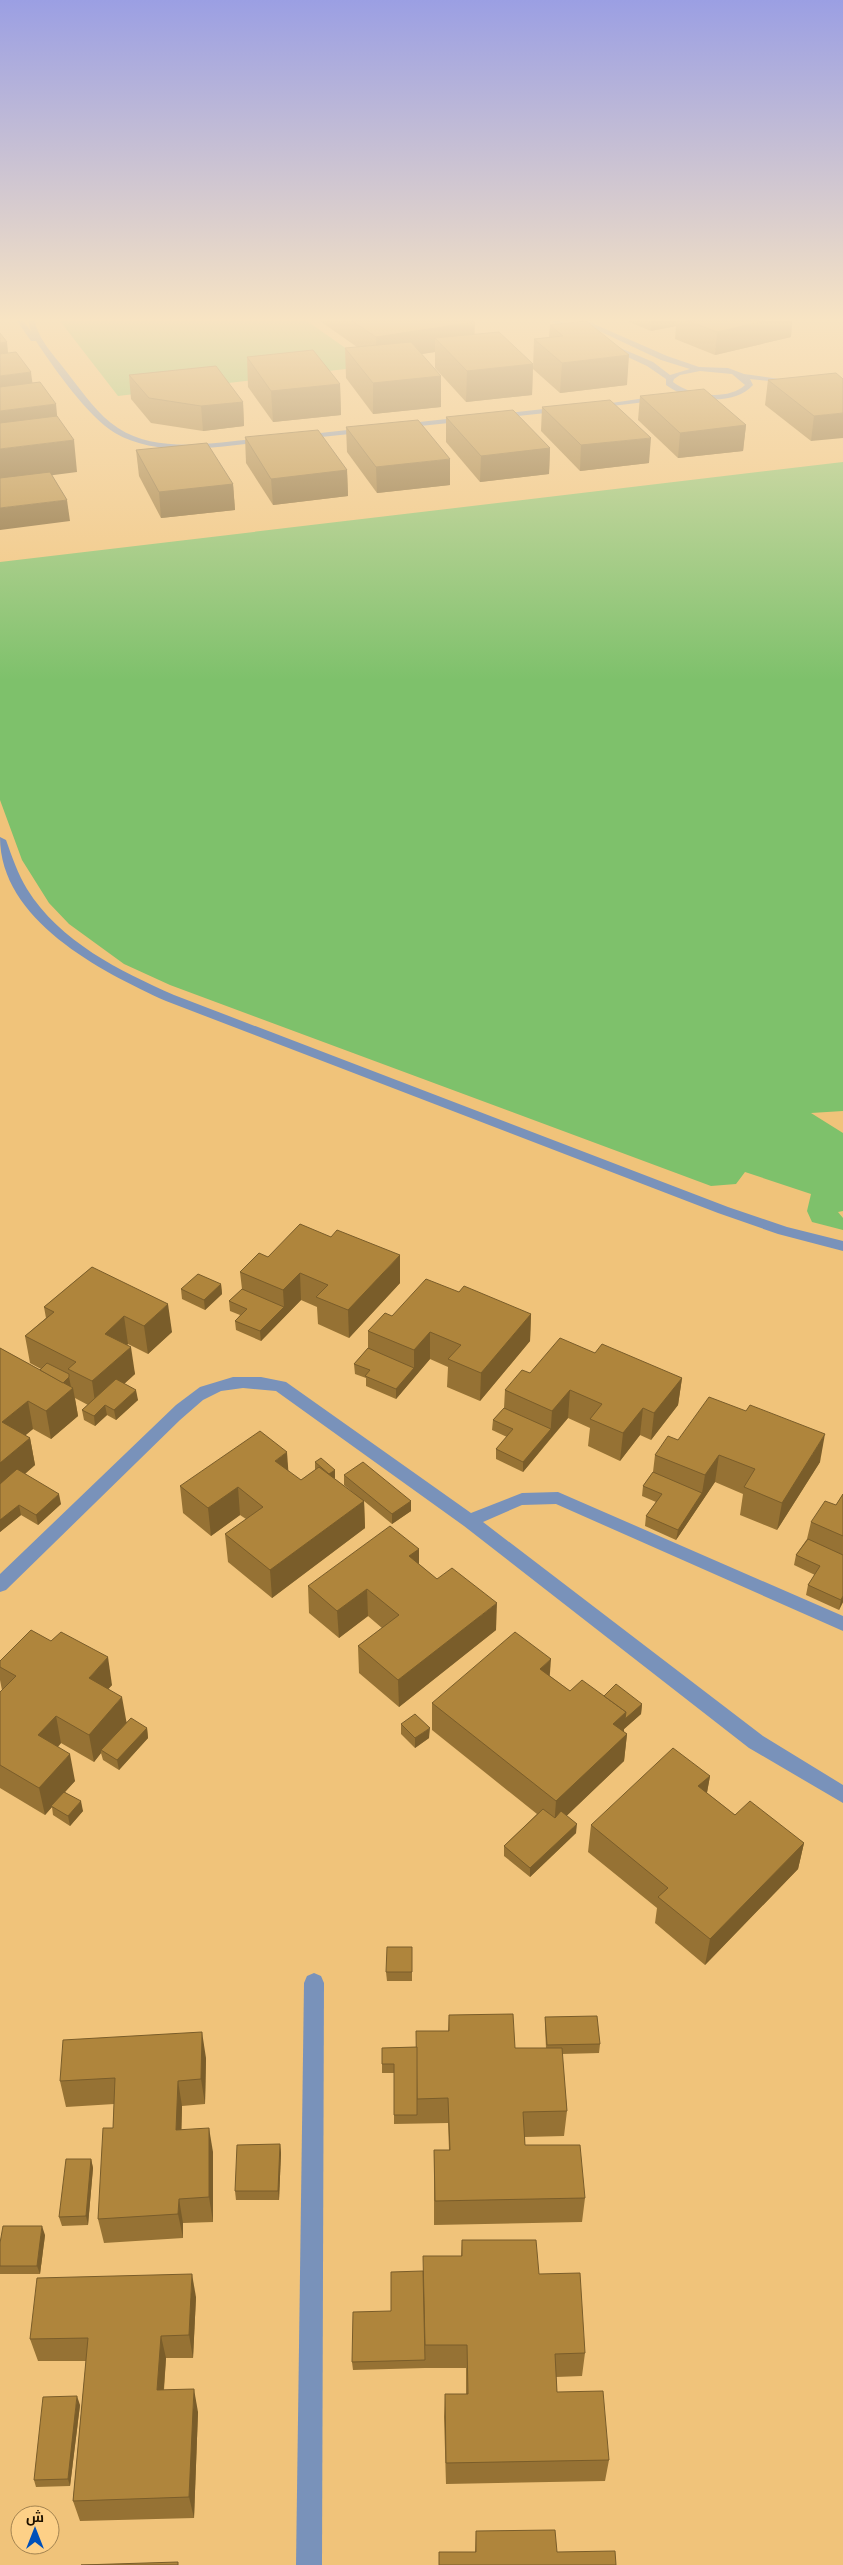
<svg xmlns="http://www.w3.org/2000/svg" width="843" height="2565" font-family="'Public Sans',Cairo,sans-serif">
	<style>
		.green { fill: #7ec16b }
		.lines { fill: none; stroke-linecap: round; stroke-linejoin: round }
		.minor { fill: #7992ba; fill-rule: evenodd }
		.wall { fill: #967234 }
		.shaded-wall { fill: #7a5d2a }
		.building { fill: #af853c; stroke: #7a5d2a }
	</style>
	<rect width="100%" height="100%" fill="#f0c37a"/>
	<g class="green">
		<path d="M60 321H307L371 366 118 396Z"/>
		<path d="M843 462V1111L811 1113 843 1133V1211L838 1212 843 1218V1230L812 1222 807 1211 811 1194 745 1172 736 1184 711 1186 170 985 124 964 69 924 49 903 22 860 0 800V562Z"/>
	</g>
	<g class="lines">
		<g class="minor">
			<path d="M17 321H23L31 331 28 321H35C39 342 57 358 69 375 84 394 98 415 118 428 159 455 219 442 264 438L268 440 264 442C216 447 158 458 115 433 88 417 53 367 36 341H31Z"/>
			<path d="M551 321H560L582 332 575 334Z"/>
			<path d="M578 321H587L667 356 699 367 728 368 744 374 793 381 789 383 750 379 753 385C734 407 687 401 666 385V379L647 366 604 346 611 344 653 362 670 375 690 369 661 360ZM700 371 732 374 745 385C728 401 690 396 673 382L674 379 680 375Z"/>
			<path d="M659 396 663 398 662 400 595 408 591 406Z"/>
			<path d="M562 407H565V411L498 418 494 416 498 414Z"/>
			<path d="M465 417 469 419 468 421 401 428 397 426 401 424Z"/>
			<path d="M366 428 370 430 369 432 302 439 298 437 302 435Z"/>
			<path d="M0 837 6 840C12 857 18 874 27 889 60 942 120 971 174 995L728 1207 787 1227 843 1241V1251L778 1234 718 1213 166 1001C100 971 0 920 0 837Z"/>
			<path d="M233 1377H261L286 1382 471 1513 522 1493 558 1492 843 1616V1631L556 1504 522 1505 483 1522 763 1736 843 1785V1803L749 1748 464 1526 276 1391 243 1388 221 1391 203 1400 180 1420 6 1590 0 1592V1574L176 1405 200 1387Z"/>
			<path d="M314 1973 321 1976 324 1983 322 2565H296L304 1983 307 1976Z"/>
		</g>
	</g>
	<g class="wall">
		<path d="M320 321H472L474 334 533 364 532 395 466 402 435 368V352L421 354 441 376V407L373 414 346 378 345 348 357 347Z"/>
		<path d="M627 321H792L791 337 715 355 675 339 676 326 651 331Z"/>
		<path d="M550 325 627 385 560 393 533 369 534 339 549 337Z"/>
		<path d="M247 357 340 384 341 415 273 422 248 387Z"/>
		<path d="M129 375 243 402 244 426 203 431 151 423 131 399Z"/>
		<path d="M843 379 811 441 765 405 768 380Z"/>
		<path d="M640 396 746 425 743 451 678 458 638 420Z"/>
		<path d="M542 407 649 463 580 471 541 431Z"/>
		<path d="M446 417 550 448 549 474 480 482 446 442Z"/>
		<path d="M346 427 450 485 377 493 347 452Z"/>
		<path d="M245 437 347 470 348 496 273 505 246 463Z"/>
		<path d="M136 450 233 484 235 510 161 518 139 476Z"/>
		<path d="M268 1257 400 1283 349 1338 318 1324 317 1307 301 1300 261 1341 236 1330 235 1321 240 1315 230 1311 229 1301 242 1289 240 1272Z"/>
		<path d="M92 1267 172 1332 148 1354 128 1344 127 1345 135 1374 124 1384 138 1400 116 1420 107 1415 95 1426 84 1420 82 1410 88 1405 75 1398 78 1416 51 1439 33 1429 25 1435 30 1438 35 1465 25 1474 61 1504 38 1525 21 1515 0 1532V1348L40 1370 41 1369 30 1363 25 1336 46 1318 44 1307Z"/>
		<path d="M221 1284 222 1294 205 1310 182 1299 181 1289Z"/>
		<path d="M459 1292 531 1314 530 1341 480 1401 447 1387 448 1367 430 1359 396 1399 366 1386V1378L355 1374 354 1364 368 1348V1331L392 1316Z"/>
		<path d="M595 1353 682 1378 678 1405 651 1440 640 1435 620 1461 588 1446 590 1428 568 1418 523 1472 496 1459V1449L507 1437 492 1430 493 1420 504 1408 505 1390 530 1373Z"/>
		<path d="M746 1411 820 1462 777 1530 740 1515 743 1494 715 1482 676 1540 645 1526 646 1516 656 1502 642 1496 643 1486 653 1472 655 1455 678 1440Z"/>
		<path d="M315 1462 335 1470V1479L356 1495 344 1485V1475L411 1501V1511L392 1524 364 1501 365 1528 272 1598 228 1562 225 1534 246 1519 240 1515 211 1536 183 1513 180 1486 301 1480 315 1470Z"/>
		<path d="M843 1494V1602L839 1610 806 1595 808 1585 815 1575 794 1565 796 1555 807 1539 811 1522 836 1505Z"/>
		<path d="M419 1549V1564L496 1630 399 1707 359 1673 358 1646 382 1628 368 1616 339 1638 309 1613 308 1586Z"/>
		<path d="M0 1661 112 1685 108 1689 127 1723 147 1728 148 1738 119 1770 103 1760 101 1753 94 1762 61 1743 58 1747 75 1781 65 1792 83 1811 70 1826 53 1815 52 1807 45 1815 0 1788V1692L2 1690 0 1680Z"/>
		<path d="M550 1676 570 1691 604 1696 642 1704 641 1714 624 1729V1732L627 1734 624 1761 566 1816 576 1833 530 1877 504 1856V1846L537 1814 432 1730V1703Z"/>
		<path d="M401 1724 429 1738 415 1748 401 1734Z"/>
		<path d="M710 1776 707 1793 735 1815 804 1843 798 1869 705 1965 655 1923 657 1908 588 1852 591 1825Z"/>
		<path d="M412 1947V1981H387L386 1972Z"/>
		<path d="M449 2015 515 2048H546L545 2026V2017L600 2044 599 2053 562 2054 567 2111 564 2136 525 2137V2145L585 2198 582 2222 434 2225V2150H449L448 2123 394 2124V2073H382V2048L417 2047 448 2031Z"/>
		<path d="M206 2058 205 2104 182 2106 181 2130 213 2152V2222L183 2223V2238L104 2243 98 2219 113 2128 114 2104 66 2107 60 2081Z"/>
		<path d="M280 2144 281 2153 279 2200H236L235 2191Z"/>
		<path d="M91 2159 93 2168 88 2225 62 2226 59 2217Z"/>
		<path d="M45 2235 40 2274H0V2243Z"/>
		<path d="M462 2240 539 2274 585 2353 582 2376 556 2377 557 2392 609 2460 605 2481 446 2484 444 2417 445 2394H466V2368H425L353 2370 352 2362 423 2271 461 2256Z"/>
		<path d="M196 2297 193 2358H166L164 2390 198 2412 194 2518 80 2521 73 2501 86 2361H38L30 2339Z"/>
		<path d="M80 2405 70 2486 36 2487 34 2480Z"/>
		<path d="M476 2531 557 2552 439 2564V2552H475Z"/>
	</g>
	<g class="shaded-wall">
		<path d="M651 321H676V326L651 331Z"/>
		<path d="M764 321H792L791 337 715 355 717 332Z"/>
		<path d="M475 322 474 346 435 338V352L377 361 376 337Z"/>
		<path d="M7 342 10 372 0 373V343Z"/>
		<path d="M629 355 627 385 560 393 562 363Z"/>
		<path d="M533 364 532 395 466 402 467 371Z"/>
		<path d="M31 372 35 403 0 407V376Z"/>
		<path d="M441 376V407L373 414V383Z"/>
		<path d="M340 384 341 415 273 422 271 391Z"/>
		<path d="M243 402 244 426 203 431 201 406Z"/>
		<path d="M56 404 59 436 0 443V411Z"/>
		<path d="M843 413V438L811 441 814 416Z"/>
		<path d="M746 425 743 451 678 458 680 433Z"/>
		<path d="M651 438 649 463 580 471 581 445Z"/>
		<path d="M74 440 77 472 0 482V449Z"/>
		<path d="M550 448 549 474 480 482 481 456Z"/>
		<path d="M450 459V485L377 493 376 467Z"/>
		<path d="M347 470 348 496 273 505 271 479Z"/>
		<path d="M233 484 235 510 161 518 159 492Z"/>
		<path d="M67 500 70 521 0 530V508Z"/>
		<path d="M400 1255V1283L349 1338 348 1310Z"/>
		<path d="M300 1273 301 1300 261 1341 260 1331 284 1307 283 1290Z"/>
		<path d="M221 1284 222 1294 205 1310 204 1300Z"/>
		<path d="M168 1304 172 1332 148 1354 144 1326Z"/>
		<path d="M531 1314 530 1341 480 1401 481 1373Z"/>
		<path d="M124 1316 128 1344 109 1361 105 1334Z"/>
		<path d="M430 1332V1359L396 1399V1389L414 1368V1350Z"/>
		<path d="M131 1347 135 1374 96 1409 92 1381Z"/>
		<path d="M69 1377 71 1387 56 1389Z"/>
		<path d="M682 1378 678 1405 651 1440 654 1413Z"/>
		<path d="M73 1388 78 1416 51 1439 46 1411Z"/>
		<path d="M136 1390 138 1400 116 1420 114 1410Z"/>
		<path d="M570 1390 568 1418 550 1439 552 1411Z"/>
		<path d="M28 1401 33 1429 8 1450 2 1422Z"/>
		<path d="M105 1405 107 1415 95 1426 94 1416Z"/>
		<path d="M643 1408 640 1435 620 1461 623 1433Z"/>
		<path d="M551 1429 550 1439 523 1472V1462Z"/>
		<path d="M825 1434 820 1462 777 1530 782 1503Z"/>
		<path d="M30 1438 35 1465 0 1495V1463Z"/>
		<path d="M287 1452 289 1480 275 1461Z"/>
		<path d="M719 1455 715 1482 676 1540 678 1530 702 1493 705 1475Z"/>
		<path d="M335 1470V1480L328 1475Z"/>
		<path d="M238 1487 240 1515 211 1536 208 1508Z"/>
		<path d="M59 1494 61 1504 38 1525 36 1515Z"/>
		<path d="M364 1501 365 1528 272 1598 270 1570Z"/>
		<path d="M411 1501V1511L392 1524V1514Z"/>
		<path d="M19 1505 21 1515 0 1532V1520Z"/>
		<path d="M419 1549V1577L409 1556Z"/>
		<path d="M367 1589 368 1616 339 1638 337 1611Z"/>
		<path d="M843 1596V1602L839 1610 841 1600Z"/>
		<path d="M497 1603 496 1630 399 1707 398 1680Z"/>
		<path d="M108 1657 112 1685 94 1705 89 1678Z"/>
		<path d="M551 1659 549 1686 540 1669Z"/>
		<path d="M122 1697 127 1725 101 1750V1753L94 1762 89 1735Z"/>
		<path d="M642 1704 641 1714 624 1729 623 1737 627 1734 624 1761 554 1828 556 1801 613 1724 626 1712Z"/>
		<path d="M56 1716 61 1743 43 1762 38 1735Z"/>
		<path d="M147 1728 148 1738 119 1770 117 1760Z"/>
		<path d="M430 1728 429 1738 415 1748V1738Z"/>
		<path d="M70 1754 75 1781 52 1806H51L52 1807 45 1815 39 1788Z"/>
		<path d="M710 1776 705 1803 698 1786Z"/>
		<path d="M81 1801 83 1811 70 1826 68 1816Z"/>
		<path d="M577 1824 576 1833 530 1877V1868Z"/>
		<path d="M804 1843 798 1869 705 1965 710 1939Z"/>
		<path d="M202 2032 206 2058 205 2104 201 2079Z"/>
		<path d="M178 2081 182 2106 181 2155 176 2130Z"/>
		<path d="M209 2128 213 2152V2222L209 2197Z"/>
		<path d="M280 2144 281 2153 279 2200 278 2191Z"/>
		<path d="M91 2159 93 2168 88 2225 86 2216Z"/>
		<path d="M179 2199 183 2223V2238L178 2214Z"/>
		<path d="M42 2226 45 2235 40 2274 37 2266Z"/>
		<path d="M192 2274 196 2297 193 2358 189 2335Z"/>
		<path d="M161 2336 166 2358 162 2412 157 2390Z"/>
		<path d="M194 2389 198 2412 194 2518 189 2497Z"/>
		<path d="M77 2396 80 2405 70 2486 68 2479Z"/>
	</g>
	<g class="building">
		<path d="M352 321H472L475 322 376 337Z"/>
		<path d="M586 321 629 355 562 363 534 339 563 336 550 325Z"/>
		<path d="M688 321H764L717 332Z"/>
		<path d="M499 332 533 364 467 371 435 338Z"/>
		<path d="M0 333 7 342 0 343Z"/>
		<path d="M411 342 441 376 373 383 345 348Z"/>
		<path d="M313 350 340 384 271 391 247 357Z"/>
		<path d="M16 352 31 372 0 376V354Z"/>
		<path d="M216 366 243 402 201 406 149 398 129 375Z"/>
		<path d="M836 373 843 379V413L814 416 768 380Z"/>
		<path d="M40 382 56 404 0 411V387Z"/>
		<path d="M704 389 746 425 680 433 640 396Z"/>
		<path d="M610 400 651 438 581 445 542 407Z"/>
		<path d="M513 410 550 448 481 456 446 417Z"/>
		<path d="M57 416 74 440 0 449V423Z"/>
		<path d="M418 420 450 459 376 467 346 427Z"/>
		<path d="M318 430 347 470 271 479 245 437Z"/>
		<path d="M207 443 233 484 159 492 136 450Z"/>
		<path d="M50 472 67 500 0 508V478Z"/>
		<path d="M300 1224 331 1237 337 1230 400 1255 348 1310 316 1297 328 1285 300 1273 283 1290 240 1272 259 1253 268 1257Z"/>
		<path d="M92 1267 168 1304 144 1326 124 1316 105 1334 131 1347 92 1381 68 1369 76 1362 25 1336 54 1312 44 1307Z"/>
		<path d="M198 1274 221 1284 204 1300 181 1289Z"/>
		<path d="M426 1279 459 1292 464 1286 531 1314 481 1373 448 1359 461 1345 430 1332 414 1350 368 1331 385 1313 392 1316Z"/>
		<path d="M242 1289 284 1307 260 1331 235 1321 247 1309 229 1301Z"/>
		<path d="M560 1338 595 1353 602 1344 682 1378 654 1413 643 1408 623 1433 590 1419 602 1404 570 1390 552 1411 505 1390 522 1370 530 1373Z"/>
		<path d="M0 1348 73 1388 46 1411 28 1401 2 1422 30 1438 0 1463Z"/>
		<path d="M368 1348 414 1368 396 1389 365 1376 370 1370 354 1364Z"/>
		<path d="M47 1363 69 1374V1377L63 1383 40 1370Z"/>
		<path d="M116 1379 136 1390 114 1410 105 1405 94 1416 82 1410Z"/>
		<path d="M709 1397 746 1411 750 1405 825 1434 782 1503 744 1487 755 1469 719 1455 705 1475 655 1455 668 1436 678 1440Z"/>
		<path d="M504 1408 551 1429 523 1462 496 1449 513 1429 493 1420Z"/>
		<path d="M260 1431 287 1452 275 1461 301 1480 319 1467 364 1501 270 1570 225 1534 263 1507 238 1487 208 1508 180 1486Z"/>
		<path d="M321 1458 335 1470 329 1474 315 1462Z"/>
		<path d="M363 1462 411 1501 392 1514 344 1475Z"/>
		<path d="M17 1469 59 1494 36 1515 19 1505 0 1520V1484Z"/>
		<path d="M653 1472 702 1493 678 1530 646 1516 662 1494 643 1486Z"/>
		<path d="M843 1494V1536L811 1522 825 1501 836 1505Z"/>
		<path d="M390 1526 419 1549 409 1556 437 1579 452 1568 497 1603 398 1680 358 1646 399 1615 367 1589 337 1611 308 1586Z"/>
		<path d="M808 1539 843 1555V1596L841 1600 808 1585 820 1566 796 1555Z"/>
		<path d="M31 1630 51 1641 61 1632 108 1657 89 1678 122 1697 89 1735 56 1716 38 1735 70 1754 39 1788 0 1765V1692L16 1676 0 1667V1661Z"/>
		<path d="M515 1632 551 1659 540 1669 570 1691 582 1680 626 1712 613 1724 627 1734 556 1801 432 1703Z"/>
		<path d="M616 1684 642 1704 625 1719 626 1712 604 1696Z"/>
		<path d="M415 1714 430 1728 415 1738 401 1724Z"/>
		<path d="M131 1718 147 1728 117 1760 101 1750Z"/>
		<path d="M673 1748 710 1776 698 1786 735 1815 750 1801 804 1843 710 1939 658 1897 668 1888 591 1825Z"/>
		<path d="M64 1792 81 1801 68 1816 51 1806Z"/>
		<path d="M543 1809 555 1818 561 1811 577 1824 530 1868 504 1846Z"/>
		<path d="M387 1947H412V1972H386Z"/>
		<path d="M513 2014 515 2048H562L567 2111 523 2112 525 2145H580L585 2198 435 2201 434 2150H450L448 2098 417 2099 416 2031H449V2015Z"/>
		<path d="M597 2016 600 2044 547 2045 545 2017Z"/>
		<path d="M202 2032 201 2079 178 2081 176 2130 209 2128V2197L179 2199 178 2214 98 2219 103 2128H113L115 2078 60 2081 63 2040Z"/>
		<path d="M417 2047V2115H394V2064H382V2048Z"/>
		<path d="M280 2144 278 2191H235L237 2145Z"/>
		<path d="M66 2159H91L86 2216 59 2217Z"/>
		<path d="M3 2226H42L37 2266H0V2243Z"/>
		<path d="M462 2240H536L539 2274 580 2273 585 2353 555 2354 557 2392 603 2391 609 2460 446 2463 445 2394H468L467 2345H425L423 2256H462Z"/>
		<path d="M423 2271 425 2360 352 2362 353 2312 391 2311V2272Z"/>
		<path d="M192 2274 189 2335 161 2336 157 2390 194 2389 189 2497 73 2501 88 2338 30 2339 37 2278Z"/>
		<path d="M77 2396 68 2479 34 2480 43 2397Z"/>
		<path d="M555 2530 557 2552 615 2551 616 2565H439V2552H476V2531Z"/>
		<path d="M178 2562V2565H81Z"/>
	</g>
	<linearGradient id="sky" x2="0" y2="1"><stop stop-color="#9b9fe3"/><stop offset="0.47" stop-color="#f8e4c3"/><stop offset="1" stop-color="#f8e4c3" stop-opacity="0"/></linearGradient>
	<rect width="843" height="680" fill="url(#sky)"/>
	<g transform="translate(35 2530)"><circle r="24" fill="#fdd087" stroke="#a48451"/>
	<path d="M0-4L9 19L0 12L-9 19Z" fill="#0050b9"/>
	<text y="-8" font-size="14" font-weight="bold" text-anchor="middle" fill="#1e1100">ش</text>
	</g>
</svg>
